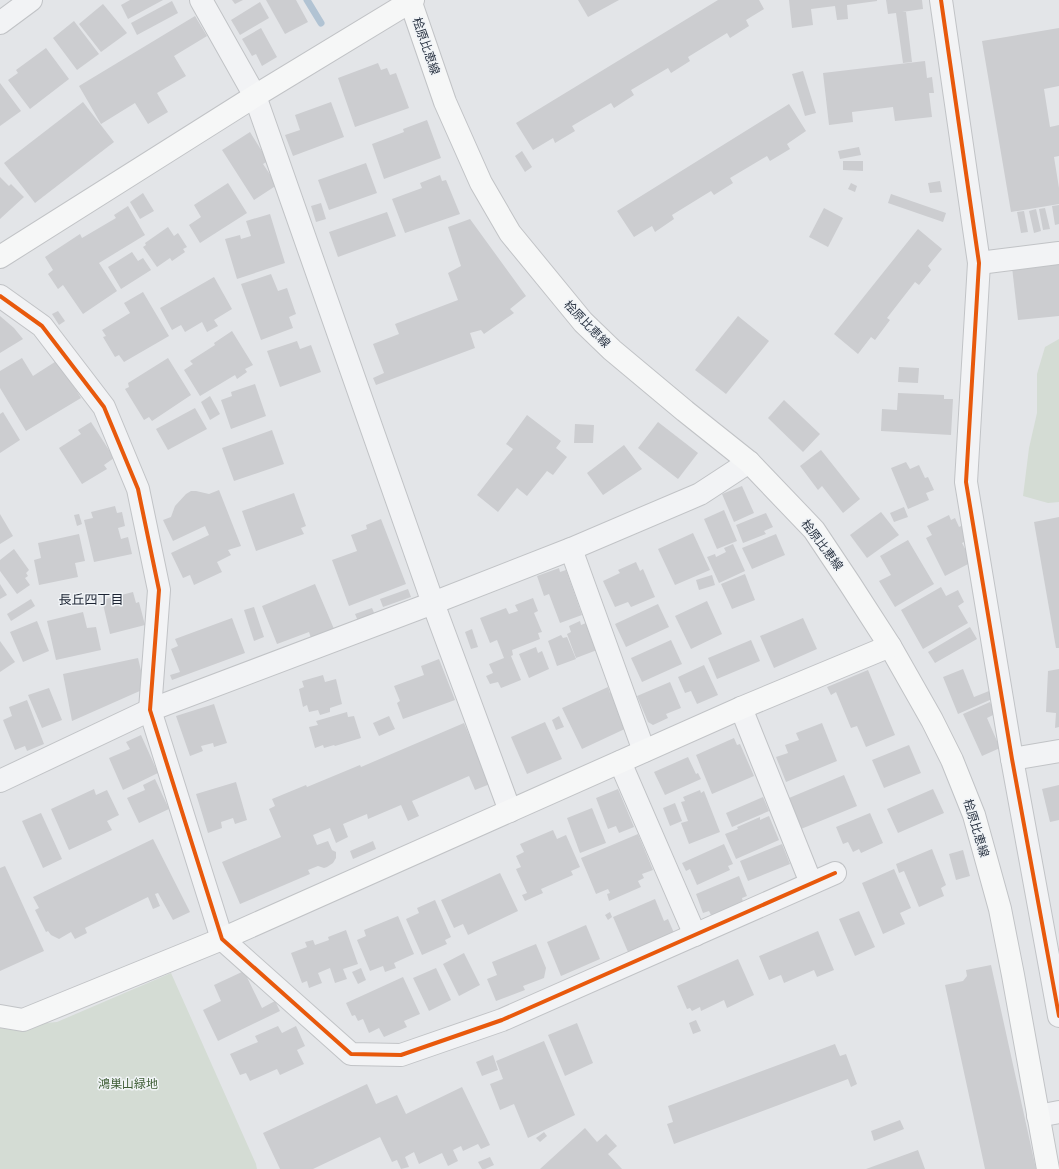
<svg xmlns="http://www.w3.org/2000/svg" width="1059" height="1169" font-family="Karla,'Noto Sans JP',sans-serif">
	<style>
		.green { fill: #d4dcd4 }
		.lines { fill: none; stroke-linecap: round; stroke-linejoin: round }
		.stream { stroke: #b1c3d3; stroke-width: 7 }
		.building { fill: #cccdd0 }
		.street-casing { stroke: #c1c3c6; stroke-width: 24 }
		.secondary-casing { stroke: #c1c3c6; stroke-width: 24 }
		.street { stroke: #f2f3f5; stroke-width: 22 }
		.secondary { stroke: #f6f7f7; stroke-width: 22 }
		.cycleway-casing { stroke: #f1f4f7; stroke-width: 6 }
		.cycleway { stroke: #e8590c; stroke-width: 4 }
		.labels { text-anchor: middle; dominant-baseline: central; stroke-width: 3; stroke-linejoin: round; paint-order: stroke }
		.street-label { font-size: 12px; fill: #293342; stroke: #f1f4f7 }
		.park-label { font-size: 12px; fill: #3f5e37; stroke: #f1f4f7 }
		.neighbourhood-label { font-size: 13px; fill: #1c2433; stroke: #f1f4f7 }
	</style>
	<rect width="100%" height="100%" fill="#e3e5e8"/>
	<g class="green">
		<path d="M1059 339V502L1048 503 1023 496 1029 448 1037 413V374L1045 347Z"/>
		<path d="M171 973 256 1164 257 1169H0V1027L57 1022Z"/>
	</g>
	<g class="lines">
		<path class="stream" d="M307 0 321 23"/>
	</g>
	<g class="building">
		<path d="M130 0H163L128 19 121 5Z"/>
		<path d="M232 0H243L235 4Z"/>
		<path d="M266 0H296L308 22 285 34Z"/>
		<path d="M578 0H619L588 17Z"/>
		<path d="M718 0H759L764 9 746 20 749 26 730 38 727 33 688 57 690 61 671 73 668 68 631 90 634 95 614 108 611 103 572 126 575 131 555 143 553 138 533 150 516 123Z"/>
		<path d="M789 0H877V1L847 5 848 19 837 20 835 6 811 9 813 25 792 28Z"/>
		<path d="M886 0H922L923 9 902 12H906L912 62 903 63 896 13 888 14Z"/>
		<path d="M172 1 178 13 137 35 131 23Z"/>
		<path d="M260 2 269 18 240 35 231 20Z"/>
		<path d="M103 4 127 33 101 52 79 24Z"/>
		<path d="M195 16 207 36 174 56 186 76 157 93 168 112 148 124 135 103 101 124 79 86Z"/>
		<path d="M74 21 99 54 77 70 53 38Z"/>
		<path d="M261 28 277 57 262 66 256 54 252 56 242 39Z"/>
		<path d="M1059 28V86L1044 89 1050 127 1059 125V156L1054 157 1059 188V204L1011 212 982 41Z"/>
		<path d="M46 48 69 79 30 109 8 80 18 73 16 70Z"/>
		<path d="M925 61 927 78 932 77 934 93H929L932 117 895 121 893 107 852 112 853 122 829 125 823 73Z"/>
		<path d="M378 63 381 70 387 68 390 75 396 73 409 108 355 127 338 78Z"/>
		<path d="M803 71 816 113 805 116 792 74Z"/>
		<path d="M0 83 21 111 0 126Z"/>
		<path d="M83 102 114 142 35 203 4 163Z"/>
		<path d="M331 102 344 137 293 156 285 135 300 130 295 115Z"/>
		<path d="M789 104 806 131 787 144 790 149 770 161 767 156 730 178 733 183 714 195 711 191 672 215 674 219 655 232 652 226 634 237 617 211Z"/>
		<path d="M427 120 441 158 384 179 372 144 404 132 403 129Z"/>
		<path d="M250 132 268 161 263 164 277 185 254 200 222 150Z"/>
		<path d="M859 147 861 155 840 159 838 151Z"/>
		<path d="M522 151 532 167 525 172 515 156Z"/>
		<path d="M843 161H863V171L843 170Z"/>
		<path d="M366 163 377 193 329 210 318 180Z"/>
		<path d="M440 175 442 181 446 180 460 214 405 233 392 199 422 188 420 183Z"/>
		<path d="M0 177 9 186 11 184 24 197 0 219Z"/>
		<path d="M940 181 942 192 930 193 928 183Z"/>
		<path d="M228 183 247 213 200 243 189 225 201 217 194 205Z"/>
		<path d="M851 183 857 186 855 192 848 189Z"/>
		<path d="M143 193 154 211 140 219 130 202Z"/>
		<path d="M891 194 946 213 943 222 888 203Z"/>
		<path d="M321 203 326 219 316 222 311 206Z"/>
		<path d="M1059 205V224L1055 225 1052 206Z"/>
		<path d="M128 206 145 235 99 263 117 291 83 314 63 285 58 289 48 274 53 270 45 257 80 234 82 238 116 218 114 215Z"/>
		<path d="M824 208 843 218 828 247 809 237Z"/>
		<path d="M1045 208 1050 229 1043 230 1039 209Z"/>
		<path d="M1036 209 1041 231 1034 233 1029 211Z"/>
		<path d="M1024 211 1028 232 1021 233 1017 212Z"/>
		<path d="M387 212 396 236 338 257 329 232Z"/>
		<path d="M270 214 285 263 237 279 225 239 240 235 241 239 251 236 246 221Z"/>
		<path d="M470 219 526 296 510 309 514 313 484 334 481 330 470 333 475 348 376 385 373 378 384 373 373 344 399 334 395 324 458 300 448 273 461 266 448 227Z"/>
		<path d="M168 227 174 236 178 233 187 247 183 249 185 252 172 261 170 258 157 267 143 247 146 245 145 243Z"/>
		<path d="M918 229 942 249 928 266 931 270 919 285 915 282 887 318 890 320 875 340 871 337 858 354 834 334Z"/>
		<path d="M132 252 138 261 143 258 151 270 121 289 108 267Z"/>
		<path d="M1059 263V316L1018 320 1012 267Z"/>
		<path d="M271 274 278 291 287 288 296 314 289 317 293 328 261 340 241 284Z"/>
		<path d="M214 277 232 309 214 320 218 326 207 332 202 322 185 332 181 325 172 330 160 308Z"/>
		<path d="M143 292 169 336 124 362 119 355 115 357 103 337 106 336 102 330 130 313 124 303Z"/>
		<path d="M58 311 65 321 59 325 52 314Z"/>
		<path d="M0 316 14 328 23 339 0 353Z"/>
		<path d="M738 316 769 341 726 394 695 370Z"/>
		<path d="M232 331 253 365 245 369 247 372 237 379 235 375 200 396 184 370 193 364 190 361 215 345 214 343Z"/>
		<path d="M297 341 300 349 311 345 321 372 280 387 267 351Z"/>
		<path d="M22 358 33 376 58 360 81 398 26 431 0 388V371Z"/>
		<path d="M168 358 191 395 152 421 149 417 144 420 125 389 129 387 128 383Z"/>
		<path d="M899 367 919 368 918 383 898 382Z"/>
		<path d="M255 384 266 416 231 429 221 400 232 396 231 392Z"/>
		<path d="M898 393 944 395V399H953L951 435 881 431 882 409 897 410Z"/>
		<path d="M210 396 220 414 210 420 201 402Z"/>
		<path d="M784 400 820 434 803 452 768 418Z"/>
		<path d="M195 408 207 429 168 450 156 429Z"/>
		<path d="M3 412 20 440 0 453V414Z"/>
		<path d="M527 415 561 441 556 448 567 457 553 475 547 471 527 496 517 488 498 512 477 495 513 449 506 444Z"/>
		<path d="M91 422 114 458 104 465 107 469 82 484 59 448 81 434 78 430Z"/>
		<path d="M658 422 698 453 678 479 638 448Z"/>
		<path d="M575 424 594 425 593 443H574Z"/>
		<path d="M272 430 284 464 234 481 222 448Z"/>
		<path d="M624 445 642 469 603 495 587 473Z"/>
		<path d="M821 450 860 499 843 513 822 486 818 490 800 466Z"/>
		<path d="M906 462 910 469 919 465 925 478 928 477 934 490 926 493 929 500 908 509 891 468Z"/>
		<path d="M742 486 754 513 734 522 722 494Z"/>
		<path d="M219 490 241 546 228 550 231 555 217 562 222 572 194 585 190 575 183 578 171 553 209 535 205 526 173 541 163 520 171 517 175 506 186 494 191 491H196L209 494Z"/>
		<path d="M294 493 306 526 301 528 304 534 256 551 242 511Z"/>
		<path d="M115 506 117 513 122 512 125 526 118 528 121 539 128 537 132 554 94 562 84 520 93 518 91 512Z"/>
		<path d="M904 507 908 517 894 522 890 513Z"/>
		<path d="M724 510 737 541 717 549 704 519Z"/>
		<path d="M881 512 899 535 867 558 850 535Z"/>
		<path d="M766 513 773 527 764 531 766 534 743 543 736 525Z"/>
		<path d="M0 514 13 536 0 544Z"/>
		<path d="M79 514 82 524 77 526 74 515Z"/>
		<path d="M949 515 951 520 955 518 959 527 963 525 970 539 962 543 972 562 945 576 926 538 932 535 927 526Z"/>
		<path d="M1059 517V648H1056L1034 522Z"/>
		<path d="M381 519 406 584 349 606 332 560 357 551 351 535 367 529 366 525Z"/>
		<path d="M693 533 710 570 675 585 658 549Z"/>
		<path d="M79 534 85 561 75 563 78 577 39 585 34 560 41 558 38 543Z"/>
		<path d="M776 534 785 555 752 569 742 548Z"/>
		<path d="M908 540 934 584 895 607 879 581 891 575 880 556Z"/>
		<path d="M733 544 745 571 719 583 707 557 715 554 716 557 726 552 724 548Z"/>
		<path d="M14 549 29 570 26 573 28 576 25 578 30 585 17 594 0 571V560Z"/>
		<path d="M636 562 640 571 643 569 655 597 631 607 628 602 615 607 603 581 620 573 618 570Z"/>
		<path d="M559 568 560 572 566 570 582 615 560 623 549 594 544 596 537 576Z"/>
		<path d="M745 574 755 600 732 609 721 584Z"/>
		<path d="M712 575 715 585 699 590 696 580Z"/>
		<path d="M0 584 7 595 0 599Z"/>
		<path d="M315 584 334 629 311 638 309 632 277 644 262 606Z"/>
		<path d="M941 587 946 596 958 590 964 602 958 606 968 623 923 649 901 610Z"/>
		<path d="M408 589 411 597 383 607 380 599Z"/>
		<path d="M133 592 136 603 139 602 145 625 110 634 102 600Z"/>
		<path d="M533 598 538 611 534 613 542 632 538 633 540 639 512 650 513 655 511 656 521 680 501 688 498 682 490 684 486 676 493 673 489 664 504 658 497 640 490 643 480 618 506 608 509 614 518 611 515 605Z"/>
		<path d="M31 599 35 606 11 621 7 614Z"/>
		<path d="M707 601 722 634 691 649 675 616Z"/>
		<path d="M658 604 669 627 626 647 615 624Z"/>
		<path d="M254 607 264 637 254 641 244 610Z"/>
		<path d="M372 608 375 615 358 621 355 614Z"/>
		<path d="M83 612 87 628 96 627 101 650 56 660 47 621Z"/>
		<path d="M232 618 245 653 172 680 170 675 180 672 171 649 178 646 175 639Z"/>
		<path d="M803 618 817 649 774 668 760 636Z"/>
		<path d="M37 621 49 651 23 662 10 632Z"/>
		<path d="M580 621 581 625 586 623 597 650 576 658 567 634 571 632 569 626Z"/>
		<path d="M970 627 977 639 935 663 928 652Z"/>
		<path d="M472 629 478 647 471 649 465 632Z"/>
		<path d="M561 635 563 638 567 637 576 659 557 666 548 641Z"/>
		<path d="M671 640 682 664 642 682 631 658Z"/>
		<path d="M751 640 760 661 717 679 708 658Z"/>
		<path d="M0 641 15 662 0 672Z"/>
		<path d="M536 647 538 653 542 651 549 669 529 678 519 654Z"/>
		<path d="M138 658 143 679 142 690 72 721 63 674Z"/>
		<path d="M439 659 455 700 403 719 397 703 400 701 394 686 424 675 421 666Z"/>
		<path d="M704 665 718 695 697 704 691 691 685 693 678 677Z"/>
		<path d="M963 669 974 697 989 691 992 699 958 714 943 677Z"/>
		<path d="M1059 669V727L1055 728 1056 713 1046 712 1048 671Z"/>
		<path d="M868 670 895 735 866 747 857 726 851 728 836 692 831 695 827 687Z"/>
		<path d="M323 675 325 682 336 679 342 704 330 708V712L320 715 318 710 309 712 307 705 303 707 299 689 304 687 302 681Z"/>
		<path d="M670 682 681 708 666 714 668 718 653 725 648 722 637 696Z"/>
		<path d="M608 687 610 693 613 692 629 727 582 749 562 708Z"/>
		<path d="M49 688 62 720 42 728 28 695Z"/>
		<path d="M27 700 44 744 27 751 25 746 15 750 3 720 12 716 9 707Z"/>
		<path d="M990 702 995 714 987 718 1000 748 982 756 963 714Z"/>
		<path d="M214 704 227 743 214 747 213 743 201 746 203 751 190 756 176 716Z"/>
		<path d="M347 712 348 717 354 716 361 738 335 746 334 745 324 748 323 745 315 748 309 727 318 725 316 721Z"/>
		<path d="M389 716 395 729 379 736 373 723Z"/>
		<path d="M559 716 564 727 556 730 552 720Z"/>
		<path d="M545 722 562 759 527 774 511 737Z"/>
		<path d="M464 723 490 784 475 790 469 776 412 801 419 816 408 821 401 805 368 819 367 814 343 824 348 837 336 843 330 828 313 835 317 845 328 841 332 850 336 852V858L333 863 327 867 324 868 318 866 308 870 310 874 240 904 222 862 281 837 269 809 275 806 272 799 306 785 307 787 360 765 361 767Z"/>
		<path d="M822 723 837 761 786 782 776 757 788 753 785 745 799 740 796 733Z"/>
		<path d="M141 735 158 773 123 790 109 758 130 749 126 742Z"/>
		<path d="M734 738 737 745 740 744 754 776 712 794 696 755Z"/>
		<path d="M909 745 921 773 884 788 872 760Z"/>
		<path d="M688 757 696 774 698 773 701 779 665 795 654 772Z"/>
		<path d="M844 775 857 806 801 829 789 798Z"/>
		<path d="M155 779 169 809 139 823 127 798 145 790 143 785Z"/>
		<path d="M236 782 247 820 235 824 233 818 221 822 222 828 208 833 196 794Z"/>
		<path d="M1059 785V820L1050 822 1042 789Z"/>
		<path d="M94 789 96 795 107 790 119 815 107 821 112 830 69 850 51 809Z"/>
		<path d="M618 789 634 827 619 833 616 826 608 829 596 798Z"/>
		<path d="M933 789 944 813 898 833 887 809Z"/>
		<path d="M700 790 701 793 704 791 720 832 689 844 681 823 688 821 681 802 685 801 683 797Z"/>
		<path d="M763 797 769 811 732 827 726 813Z"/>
		<path d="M675 803 682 821 670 826 663 808Z"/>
		<path d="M592 808 606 843 580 853 567 818Z"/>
		<path d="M41 813 62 859 43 868 22 821Z"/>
		<path d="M870 813 883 843 861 853 859 849 853 852 848 842 843 844 836 827Z"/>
		<path d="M769 816 779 840 736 859 725 834 738 829 737 827 760 817V820Z"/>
		<path d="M553 830 557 839 566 835 580 867 571 871 573 875 541 889 543 893 525 901 522 895 527 893 516 869 521 867 516 856 524 852 520 844Z"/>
		<path d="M638 834 653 870 642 874 644 878 638 881 641 887 609 901 607 894 610 893 608 889 596 894 581 858Z"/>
		<path d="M153 839 190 912 173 920 158 893 155 894 160 906 153 909 148 897 85 928 87 933 75 939 71 932 59 939 51 935 48 931 46 932 35 910 39 908 33 897Z"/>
		<path d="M373 841 376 849 353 859 350 851Z"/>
		<path d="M724 844 733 864 728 866 730 870 697 885 690 869 686 871 682 863Z"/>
		<path d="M782 844 790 864 748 881 740 861Z"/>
		<path d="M932 849 946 885 941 888 944 896 919 907 904 871 899 873 896 864Z"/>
		<path d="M963 850 970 876 956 880 949 854Z"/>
		<path d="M5 866 44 951 0 971V868Z"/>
		<path d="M894 869 911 908 900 913 905 924 883 934 862 883Z"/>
		<path d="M500 873 518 911 468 935 463 924 454 928 441 900Z"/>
		<path d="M739 876 747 896 742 898 743 902 711 915 709 911 703 913 696 894Z"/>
		<path d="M655 899 664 921 668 919 674 933 628 952 613 917Z"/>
		<path d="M435 900 451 937 445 940 447 944 422 955 406 919 419 913 417 908Z"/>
		<path d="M859 911 875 947 855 956 839 919Z"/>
		<path d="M610 912 612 917 608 920 605 915Z"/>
		<path d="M398 916 414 954 394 963 396 968 385 972 383 966 370 971 357 940 366 936 364 930Z"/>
		<path d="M586 925 600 959 561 976 547 942Z"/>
		<path d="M346 930 358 964 343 969 347 979 335 983 330 968 318 973 322 983 309 988 307 981 302 983 291 953 307 947 305 942 313 940 315 945 329 940 328 937Z"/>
		<path d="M818 931 834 970 817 977 814 970 784 983 781 975 769 980 759 956Z"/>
		<path d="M536 944 546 968 544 978 523 986 525 990 496 1001 487 979 497 975 492 962Z"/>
		<path d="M464 953 480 985 459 996 443 964Z"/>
		<path d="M738 959 754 995 727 1008 724 1000 701 1011 700 1007 692 1011 690 1008 687 1009 677 986Z"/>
		<path d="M991 965 1036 1169H985L945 985 963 981 967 976 966 970Z"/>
		<path d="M361 968 366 980 358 984 352 972Z"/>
		<path d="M436 968 451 1000 429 1011 413 978Z"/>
		<path d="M244 971 262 1008 275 1001 280 1011 218 1041 203 1010 221 1001 214 985Z"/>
		<path d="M403 977 420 1014 404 1021 407 1027 384 1037 379 1028 369 1033 363 1019 358 1021 355 1015 352 1016 346 1003Z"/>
		<path d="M696 1020 701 1031 693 1034 689 1023Z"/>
		<path d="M577 1023 593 1063 565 1076 548 1035Z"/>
		<path d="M278 1026 282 1033 296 1026 305 1046 297 1050 304 1064 280 1075 277 1069 250 1081 246 1073 240 1075 230 1054 258 1042 255 1036Z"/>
		<path d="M544 1041 575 1115 528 1138 514 1104 500 1110 490 1084 503 1079 496 1061Z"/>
		<path d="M835 1044 840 1056 846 1054 857 1084 851 1087 848 1079 674 1144 667 1124 673 1122 668 1106Z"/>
		<path d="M493 1055 498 1070 482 1076 476 1062Z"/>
		<path d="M367 1084 376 1104 397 1095 406 1114 462 1087 490 1145 481 1149 478 1144 463 1151 461 1146 453 1150 458 1161 448 1166 442 1153 419 1164 414 1152 405 1157 409 1167 401 1169 397 1160 392 1162 380 1137 313 1169H280L263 1133Z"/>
		<path d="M900 1120 904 1129 874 1141 871 1131Z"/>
		<path d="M585 1128 597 1142 606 1134 617 1146 608 1154 622 1169H540Z"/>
		<path d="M544 1132 547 1136 540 1142 536 1138Z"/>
		<path d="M918 1150 925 1169H866Z"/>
		<path d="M490 1157 494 1165 485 1169H482L478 1162Z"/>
	</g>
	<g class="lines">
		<g class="street-casing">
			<g id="street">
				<path d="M201 0 255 96 433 603 510 811"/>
				<path d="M941 0 979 263 966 482 1012 759 1059 1016"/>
				<path d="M0 23 31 0"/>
				<path d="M979 263 1059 253"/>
				<path d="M0 296 42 326 104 407 138 489 159 590 150 710 222 939 351 1054 401 1055 502 1020 835 873"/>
				<path d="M571 549 644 751"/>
				<path d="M741 708 811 883"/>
				<path d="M1012 759 1059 751"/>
				<path d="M620 762 695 935"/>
				<path d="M0 781 150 710 433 603 571 549 700 494 749 462"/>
				<path d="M1038 1116 1059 1112"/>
			</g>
		</g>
		<g class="secondary-casing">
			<g id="secondary">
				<path d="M410 0 445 102 481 183 510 233 583 322 612 350 685 411 749 462 814 530 850 584 890 646 932 720 952 760 974 815 1000 909 1013 975 1048 1169"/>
				<path d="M0 257 255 96 413 0"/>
				<path d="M0 1016 23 1020 222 939 741 708 890 646"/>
			</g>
		</g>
		<use href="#street" class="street"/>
		<use href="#secondary" class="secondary"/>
		<g class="cycleway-casing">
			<g id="cycleway">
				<path d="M941 0 979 263 966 482 1012 759 1059 1016"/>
				<path d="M0 296 42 326 104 407 138 489 159 590 150 710 222 939 351 1054 401 1055 502 1020 835 873"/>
			</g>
		</g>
		<use href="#cycleway" class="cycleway"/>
	</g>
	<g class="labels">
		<g class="street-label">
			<text transform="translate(426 46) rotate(71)">桧原比恵線</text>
			<text transform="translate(587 324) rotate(46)">桧原比恵線</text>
			<text transform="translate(822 545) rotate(53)">桧原比恵線</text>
			<text transform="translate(976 828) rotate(73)">桧原比恵線</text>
		</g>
		<g class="park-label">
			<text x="128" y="1084">鴻巣山緑地</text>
		</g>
		<g class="neighbourhood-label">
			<text x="91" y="599">長丘四丁目</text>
		</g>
	</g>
</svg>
